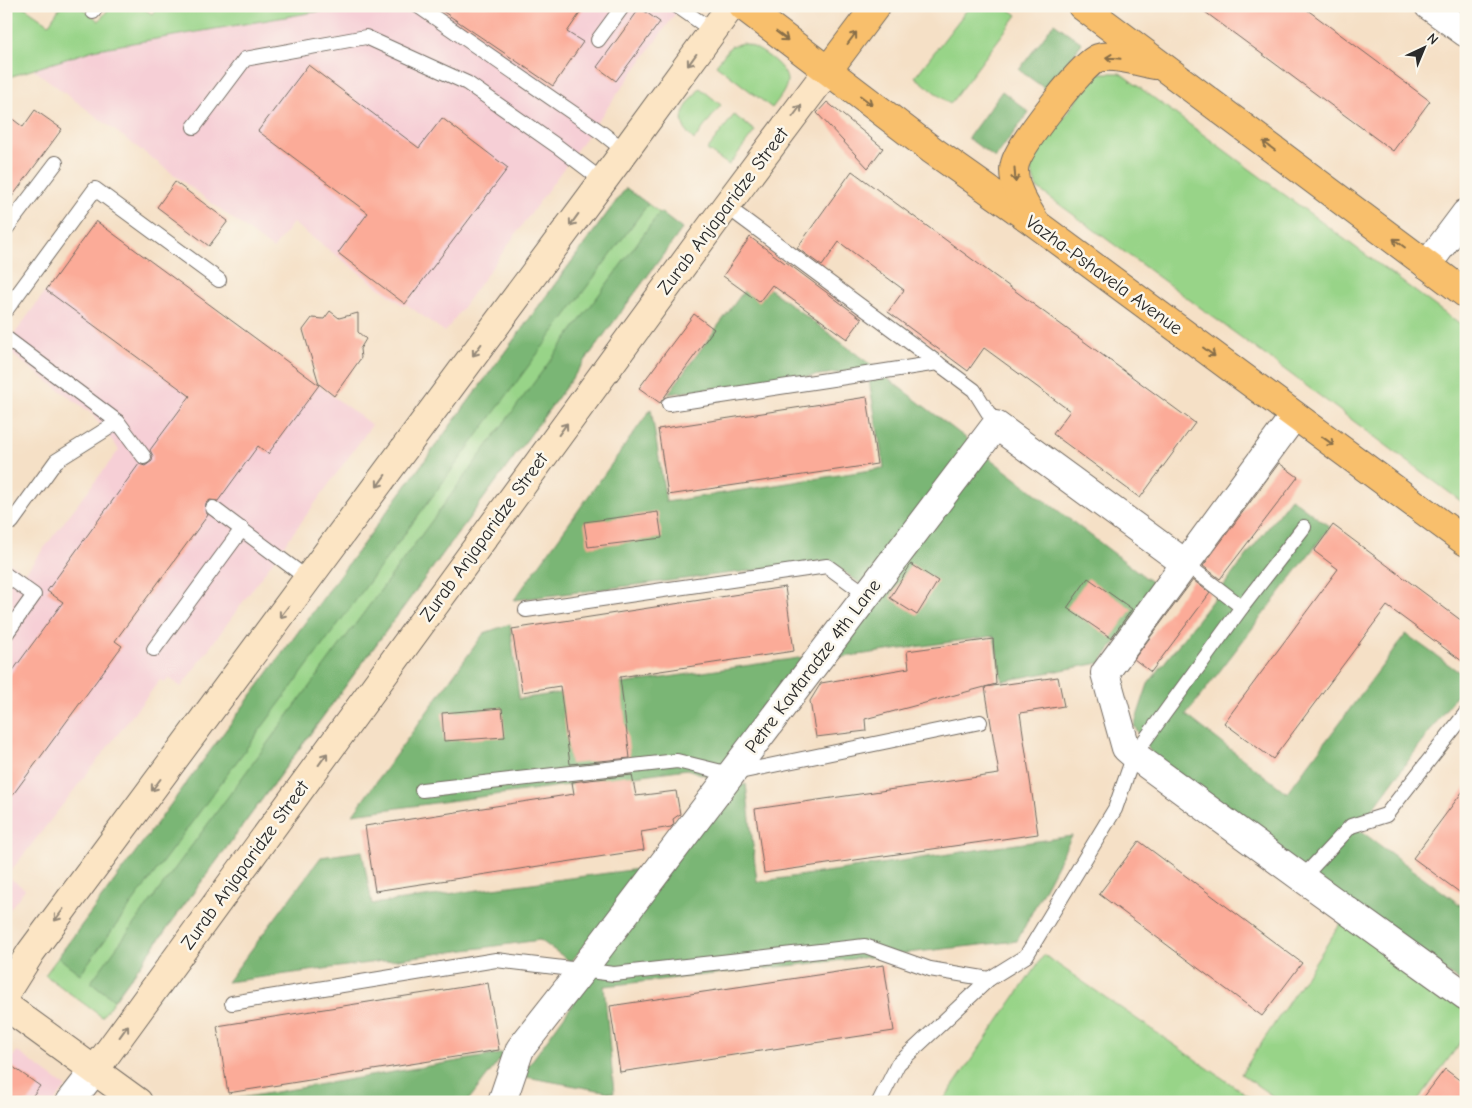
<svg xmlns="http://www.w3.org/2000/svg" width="1472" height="1108" font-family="'Comic Neue',sans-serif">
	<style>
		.built { fill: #f6cfd6 }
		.green { fill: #98d488; stroke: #62805a }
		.forest { fill: #7ab674; stroke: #527050 }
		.building { fill: #fbab98 }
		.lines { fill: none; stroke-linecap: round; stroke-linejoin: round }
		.lane-casing { stroke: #726a61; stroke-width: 16 }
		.street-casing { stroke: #726a61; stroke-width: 30 }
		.secondary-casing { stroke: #726a61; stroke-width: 30 }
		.primary-casing { stroke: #726a61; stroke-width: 30 }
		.lane { stroke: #fff; stroke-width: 14 }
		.street { stroke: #fff; stroke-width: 28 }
		.secondary { stroke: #fce5c4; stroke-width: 28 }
		.primary { stroke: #f8bf6c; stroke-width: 28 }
		.oneway { stroke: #876e48 }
		.oneway2 { stroke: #948878 }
		.labels { text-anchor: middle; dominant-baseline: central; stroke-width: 5; stroke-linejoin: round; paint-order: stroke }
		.street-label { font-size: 19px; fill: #2b2b2b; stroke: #fbf7ec }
	</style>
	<rect width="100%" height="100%" fill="#fbf7ec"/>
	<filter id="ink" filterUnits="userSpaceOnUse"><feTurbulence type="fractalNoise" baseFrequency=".02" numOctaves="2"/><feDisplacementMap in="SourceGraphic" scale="10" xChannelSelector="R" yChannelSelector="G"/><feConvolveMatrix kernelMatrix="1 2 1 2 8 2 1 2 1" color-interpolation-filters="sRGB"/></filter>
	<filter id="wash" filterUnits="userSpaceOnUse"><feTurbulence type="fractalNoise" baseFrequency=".0096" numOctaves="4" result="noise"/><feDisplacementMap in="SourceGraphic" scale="20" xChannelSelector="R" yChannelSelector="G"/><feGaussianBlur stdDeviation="1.12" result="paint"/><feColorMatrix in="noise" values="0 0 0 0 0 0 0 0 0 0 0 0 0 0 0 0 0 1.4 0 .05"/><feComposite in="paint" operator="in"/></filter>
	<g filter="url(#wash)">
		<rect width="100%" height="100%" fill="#f5e0c6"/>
		<g class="built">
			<path d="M350 6H681L445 332 406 304 404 306 293 223 273 249 33 69 97 49Z"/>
			<path d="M96 221 372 425 181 687 169 678 165 682 160 680 7 876 25 889 6 914V560L25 573 119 450 92 414 6 350V346Z"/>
			<path d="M17 1051 66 1087 54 1102H6V1066Z"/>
		</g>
		<g class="green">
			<path d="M6 6H23L49 24 61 6H79L99 21 111 6H140L152 14 158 6H350L97 49 6 78Z"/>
			<path d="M970 6H1005L1017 15 950 104 915 77Z"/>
			<path d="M743 43C756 46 786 65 787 80 787 90 778 100 772 108L716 65 731 46Z"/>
			<path d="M1096 73H1120L1466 329V505L1269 358 1037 188 1029 166Z"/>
			<path d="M700 88 721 105 694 140C672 119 685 108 700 88Z"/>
			<path d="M734 115 755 131 729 165 707 150Z"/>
			<path d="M626 188 682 229 102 1017 45 975Z"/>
			<path d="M1343 920 1466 1008V1035L1417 1102H1281L1241 1074Z"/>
			<path d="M1044 955 1257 1102H942Z"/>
		</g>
		<g class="forest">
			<path d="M1054 23 1082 43 1047 90 1019 70Z"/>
			<path d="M1002 91 1029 112 995 158 968 138Z"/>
			<path d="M626 188 648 204 80 974 58 957Z"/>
			<path d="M660 212 682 229 114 1000 91 982Z"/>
			<path d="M754 277 875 368 668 394Z"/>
			<path d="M887 378 971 442 862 585 830 561 514 600 651 409 666 502 884 468 869 380Z"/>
			<path d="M984 454 1158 587 1100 663 1002 681 994 636 829 659Z"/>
			<path d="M1291 498 1330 527 1186 715 1287 793 1406 634 1466 677V682L1358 829 1466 909V986L1159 765 1134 726 1148 684Z"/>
			<path d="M510 624 519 699 805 657 713 778 687 769 353 814 484 633Z"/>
			<path d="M746 784 757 882 1072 836 1017 941 604 986 614 1093 521 1076 725 793Z"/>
			<path d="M362 851 372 904 646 868 571 962 540 940 227 982 321 857Z"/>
			<path d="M505 1053 467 1102H231L229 1100Z"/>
		</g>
		<g id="blocks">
			<g class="building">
				<path d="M435 6H585L567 32 583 42 553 86Z"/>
				<path d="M1197 6H1302L1430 101 1393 151Z"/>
				<path d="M640 8 660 22 616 81 597 67Z"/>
				<path d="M308 65 419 148 442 118 508 168 405 304 338 253 368 213 258 131Z"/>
				<path d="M827 102 883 148 868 168 817 113Z"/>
				<path d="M35 110 62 129 6 205V114L23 127Z"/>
				<path d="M852 171 1195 423 1140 498 1053 434 1070 411 984 348 968 371 888 312 904 290 839 242 822 266 797 248Z"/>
				<path d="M175 182 228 221 209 246 157 207Z"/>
				<path d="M96 221 319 385 268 454 258 446 218 501 210 500 206 503 205 511 208 515 115 641 122 646 6 804V680L63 602 47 591 139 464 145 466 152 461 153 456 150 450 190 396 46 290Z"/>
				<path d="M750 237 785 263 786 262 862 319 847 339 772 285 759 302 723 276Z"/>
				<path d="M330 311 339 318 358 313V332L366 339 360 349 361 358 334 396 319 384 303 330 312 318 324 319Z"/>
				<path d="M694 314 714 329 660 403 639 388Z"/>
				<path d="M867 397 877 464 668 495 658 429Z"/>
				<path d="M1279 463 1298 477 1220 579 1203 566Z"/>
				<path d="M658 512 662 538 588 547 584 522Z"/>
				<path d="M1333 525 1466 624V664L1387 606 1273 759 1224 723 1338 569 1314 551Z"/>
				<path d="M911 564 938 581 917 615 890 598Z"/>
				<path d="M1088 578 1132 609 1111 638 1067 608Z"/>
				<path d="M1193 580 1210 593 1151 672 1134 659Z"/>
				<path d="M785 587 794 651 620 677 630 758 570 764 560 686 522 692 512 629Z"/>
				<path d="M993 639 996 684 865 719 866 731 816 737 810 701 821 683 909 668 907 651Z"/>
				<path d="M1058 677 1064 706 1020 713 1038 834 764 873 755 809 999 774 985 687Z"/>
				<path d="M502 708 505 737 444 741 442 713Z"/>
				<path d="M632 775 636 796 676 791 680 814 673 819 674 824 671 827 641 832 644 850 375 891 365 826 574 794 572 782Z"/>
				<path d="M1466 787V897L1413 858Z"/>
				<path d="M1139 841 1302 963 1262 1016 1099 894Z"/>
				<path d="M884 965 894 1031 620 1072 610 1006Z"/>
				<path d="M488 983 499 1050 228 1093 217 1026Z"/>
				<path d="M6 1062 40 1086 28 1102H6Z"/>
				<path d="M1445 1069 1466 1085V1102H1420Z"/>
			</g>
		</g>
	</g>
	<g filter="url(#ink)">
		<use href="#blocks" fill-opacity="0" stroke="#726a61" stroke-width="1"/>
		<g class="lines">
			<g class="lane-casing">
				<g id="lane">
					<path d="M418 6 602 133 625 151"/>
					<path d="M677 6 713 31"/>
					<path d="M93 12 97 6"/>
					<path d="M598 40 623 6"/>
					<path d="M194 127 245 59 366 37 467 83 557 146 603 181"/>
					<path d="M726 206 974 390 996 425"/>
					<path d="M6 229 56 163"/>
					<path d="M6 310 95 189 219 280"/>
					<path d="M6 338 118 422 144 457"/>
					<path d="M669 404 938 363"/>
					<path d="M213 508 308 579"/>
					<path d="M12 522 56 461 118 422"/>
					<path d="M1186 564 1242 607"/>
					<path d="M6 575 34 595 6 634"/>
					<path d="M526 610 827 566 867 595"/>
					<path d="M154 649 242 529"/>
					<path d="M422 790 677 761 730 774 980 722"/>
					<path d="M1302 878 1351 826 1386 815 1466 713"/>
					<path d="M232 1003 496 960 614 974 865 946 930 969 989 979"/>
					<path d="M879 1102 898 1064 989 979 1026 956 1115 809 1134 755 1242 607 1304 527"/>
				</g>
			</g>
			<g class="street-casing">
				<g id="street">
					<path d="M1429 6 1466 33"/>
					<path d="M1427 265 1466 213"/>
					<path d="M1294 416 1105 673 1126 748 1134 755 1302 878 1466 996"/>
					<path d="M70 1102 95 1070"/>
					<path d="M502 1102 520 1049 583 969 996 425 1186 564"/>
				</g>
			</g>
			<g class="secondary-casing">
				<g id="secondary">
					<path d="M6 992 31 952 625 151 731 6"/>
					<path d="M6 1006 138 1102"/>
					<path d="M95 1070 726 206 828 70"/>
				</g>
			</g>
			<g class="primary-casing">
				<g id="primary">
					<path d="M743 6 932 150 1035 223 1466 542"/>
					<path d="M1082 6 1466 294"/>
					<path d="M828 70 876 6"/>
					<path d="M1034 220C1025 205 1014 189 1014 170 1014 166 1016 160 1018 156 1027 138 1082 63 1098 58 1113 53 1139 62 1155 65"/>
				</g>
			</g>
			<use href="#lane" class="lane"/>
			<use href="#street" class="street"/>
			<use href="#secondary" class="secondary"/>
			<use href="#primary" class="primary"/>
		</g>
		<defs><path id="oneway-shaft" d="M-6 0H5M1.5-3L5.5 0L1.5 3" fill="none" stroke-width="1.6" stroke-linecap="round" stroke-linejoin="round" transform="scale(1.25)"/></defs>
		<g class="oneway">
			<use href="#oneway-shaft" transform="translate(782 36) rotate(37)"/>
			<use href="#oneway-shaft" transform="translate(852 38) rotate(-53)"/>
			<use href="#oneway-shaft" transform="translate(1113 58) rotate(-174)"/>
			<use href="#oneway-shaft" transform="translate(866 100) rotate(37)"/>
			<use href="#oneway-shaft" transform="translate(1269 146) rotate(-143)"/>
			<use href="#oneway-shaft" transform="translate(1015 175) rotate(86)"/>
			<use href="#oneway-shaft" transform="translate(1399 243) rotate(-143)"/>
			<use href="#oneway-shaft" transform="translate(1209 352) rotate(37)"/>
			<use href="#oneway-shaft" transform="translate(1328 441) rotate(36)"/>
		</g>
		<g class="oneway2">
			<use href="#oneway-shaft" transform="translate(692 60) rotate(126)"/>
			<use href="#oneway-shaft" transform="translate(797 111) rotate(-53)"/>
			<use href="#oneway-shaft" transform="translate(574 220) rotate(126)"/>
			<use href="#oneway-shaft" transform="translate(477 350) rotate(126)"/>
			<use href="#oneway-shaft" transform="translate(563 429) rotate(-54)"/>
			<use href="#oneway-shaft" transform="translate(381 481) rotate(126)"/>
			<use href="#oneway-shaft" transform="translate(284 612) rotate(127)"/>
			<use href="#oneway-shaft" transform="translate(323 759) rotate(-54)"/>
			<use href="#oneway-shaft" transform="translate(156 785) rotate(127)"/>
			<use href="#oneway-shaft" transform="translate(59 915) rotate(127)"/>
			<use href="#oneway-shaft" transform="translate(124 1031) rotate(-54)"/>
		</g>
	</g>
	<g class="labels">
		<g class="street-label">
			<text transform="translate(723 211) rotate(-53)">Zurab Anjaparidze Street</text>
			<text transform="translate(1104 275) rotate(36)">Vazha-Pshavela Avenue</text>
			<text transform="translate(484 537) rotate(-54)">Zurab Anjaparidze Street</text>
			<text transform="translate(813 666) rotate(-53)">Petre Kavtaradze 4th Lane</text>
			<text transform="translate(245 865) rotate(-54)">Zurab Anjaparidze Street</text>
		</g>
	</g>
	<rect width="1472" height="1108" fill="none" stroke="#fbf7ec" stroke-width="25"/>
	<g transform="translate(1424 48) rotate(44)" stroke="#fbf7ec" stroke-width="4" paint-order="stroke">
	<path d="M0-4L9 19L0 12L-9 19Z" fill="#2b2b2b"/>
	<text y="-8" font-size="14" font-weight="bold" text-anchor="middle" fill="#2b2b2b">N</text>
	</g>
</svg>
